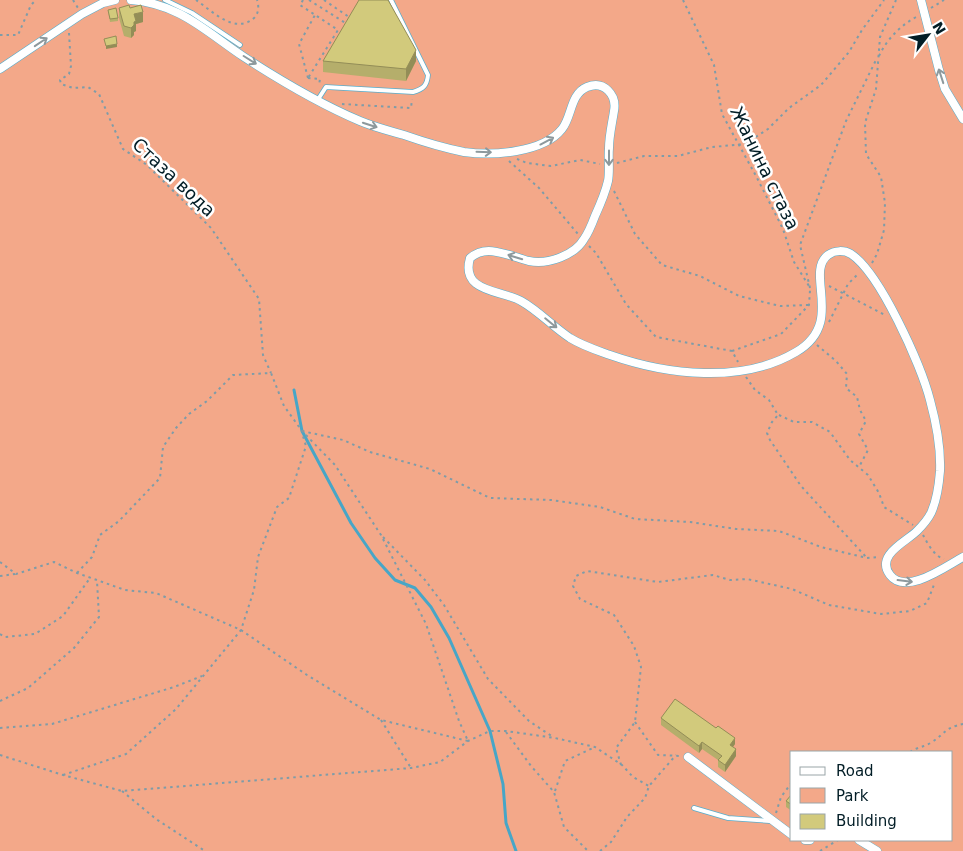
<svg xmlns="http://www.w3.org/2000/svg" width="963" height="851" font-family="'DejaVu Sans',sans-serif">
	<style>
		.green { fill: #f3a889; fill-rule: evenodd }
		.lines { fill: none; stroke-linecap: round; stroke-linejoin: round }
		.stream { stroke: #47a6c7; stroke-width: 3 }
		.service-casing { stroke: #57adcc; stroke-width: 5.5 }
		.minor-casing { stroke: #57adcc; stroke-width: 9 }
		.path { stroke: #7e9ca8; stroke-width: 2; stroke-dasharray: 2.5 4; stroke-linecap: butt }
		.service { stroke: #fff; stroke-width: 4 }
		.minor { stroke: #fff; stroke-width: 8 }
		.wall { fill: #b5ae6b }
		.shaded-wall { fill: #938d57 }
		.building { fill: #d2ca7c; stroke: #938d57 }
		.oneway { stroke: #8d999d }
		.labels { text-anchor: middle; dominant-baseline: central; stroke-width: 5; stroke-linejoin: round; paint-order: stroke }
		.street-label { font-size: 18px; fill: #021d26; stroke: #fff }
	</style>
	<rect width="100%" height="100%" fill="#caeaf7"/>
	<path class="green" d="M0 0H963V851H0ZM792 752H952V840H792Z"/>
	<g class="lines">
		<path class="stream" d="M294 390 302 431 351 523 375 558 395 580 415 588 431 607 449 638 490 731 503 784 506 823 516 851"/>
		<g class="service-casing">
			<g id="service">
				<path d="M165 0 192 13 240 45"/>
				<path d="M317 101 326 87 413 92C423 89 427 86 428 75L391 0"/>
				<path d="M694 808 728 818 770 821"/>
			</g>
		</g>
		<g class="minor-casing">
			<g id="minor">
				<path d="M131 0C180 4 205 31 244 57 281 81 320 104 360 121 374 127 390 131 404 135 424 142 444 148 464 152 492 156 543 153 562 129 572 117 570 94 587 87 604 80 617 95 614 111 612 124 609 136 609 148 608 159 610 171 608 181 605 194 600 205 595 216 592 224 589 232 584 239 575 255 548 265 529 261 524 260 519 258 513 256 498 252 484 246 470 258 460 293 502 290 521 301 539 311 553 327 570 338 583 346 596 350 610 355 667 375 742 384 796 352 846 323 804 273 828 255 835 250 844 250 851 254 880 273 921 365 930 400 936 422 941 447 940 471 939 484 937 500 931 513 928 519 922 526 917 531 906 542 875 555 890 575 906 596 946 566 963 557"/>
				<path d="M921 0 939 70 945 89 963 119"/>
				<path d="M0 69 82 14 103 3 115 0"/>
				<path d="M688 757 792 835"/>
				<path d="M805 840H810"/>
				<path d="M859 840 877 851"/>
			</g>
		</g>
		<g class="path">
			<path d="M73 0 78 8"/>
			<path d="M196 0C212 11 235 35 254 18 259 13 259 6 257 0"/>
			<path d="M303 0 300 5 338 30 308 78"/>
			<path d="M309 0 347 24"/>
			<path d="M324 0 349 17"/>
			<path d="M683 0 714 65 722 114 756 176 783 229 794 262 809 286"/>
			<path d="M931 8 944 0"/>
			<path d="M69 33 71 66 69 74 60 80 61 84 73 88 88 87 99 94 123 149 147 165 211 228 259 299 263 355 271 373"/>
			<path d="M0 35H18L31 5 36 0"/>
			<path d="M879 56C887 39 900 26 916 17"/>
			<path d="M308 78 299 44 315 15"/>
			<path d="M308 78 320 79 319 85"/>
			<path d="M342 104 411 108 412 99"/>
			<path d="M517 159 527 163 551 166 580 160 600 164"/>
			<path d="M509 161 539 188 578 234"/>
			<path d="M617 163 644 156H678L712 147 745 144 768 129 789 108 821 85 849 52 862 30 884 0"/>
			<path d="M614 191 635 234 662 265 700 276 739 296 780 306 809 305"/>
			<path d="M589 246 596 253 626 304 656 337 732 351 738 362"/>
			<path d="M872 263 877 254 884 230 885 203 881 177 866 154 865 123 876 89 880 37 896 0"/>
			<path d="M829 286 885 315"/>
			<path d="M810 288 800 245 846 121 876 60"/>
			<path d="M829 322 848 284 859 273"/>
			<path d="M817 345 836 361 847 374 846 388 857 397 860 410 866 421 859 434 868 450 859 467"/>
			<path d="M732 351 781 334 809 305 810 290"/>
			<path d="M746 377 755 390 769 400 778 415 772 422 767 433 770 440 801 486 867 558"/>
			<path d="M779 415 794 422H812L830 432 850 460 868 475 879 493 884 507 913 525"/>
			<path d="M302 431 343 440 370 452 430 469 490 498 551 500 600 507 635 519 690 522 736 529 779 531 821 547 867 558 879 557"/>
			<path d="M923 535C928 544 934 556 944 559"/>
			<path d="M383 537 425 580 444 605 488 679 529 721 553 737"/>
			<path d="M0 562 16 574 54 562 77 573 125 590 156 593 241 630 307 675 381 720 468 741"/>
			<path d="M77 573 92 557 100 535 119 521 160 478 163 447 176 428 189 414 207 401 233 375 271 373 284 406 302 431 335 465 381 535 426 624 459 721 468 741"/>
			<path d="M0 576 15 574"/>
			<path d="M0 634 5 637 35 634 63 616 90 578"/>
			<path d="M0 701 28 688 74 648 99 617 97 581"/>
			<path d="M381 720 411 768"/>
			<path d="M635 722 658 755 681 756"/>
			<path d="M0 728 52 724 174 687 202 676"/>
			<path d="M506 732 531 766 554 792 564 827 588 851"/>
			<path d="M910 752C917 747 925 747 932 742 946 733 944 728 963 724"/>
			<path d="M0 755 63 775 122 791 411 768 440 762 468 741 490 731H506L555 738 595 747 622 765 633 777 649 786"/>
			<path d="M621 765 616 748 635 722 641 667 634 646 614 615 580 599 573 586 576 576 587 571 658 582 713 575 730 580 747 579 792 589 829 605 881 614 910 611 927 603 935 582"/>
			<path d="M63 775 126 754 176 709 241 630 254 590 258 557 277 507 289 498 306 446 302 433"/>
			<path d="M122 791 156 819 205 851"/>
			<path d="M555 791 565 761 595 747"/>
			<path d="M776 813 781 797 792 782"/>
			<path d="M600 851 611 842 627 817 645 798 649 786 676 755"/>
			<path d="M820 851 838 840"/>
		</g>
		<use href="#service" class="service"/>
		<use href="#minor" class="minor"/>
	</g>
	<g class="wall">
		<path d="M119 8H130L143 22 136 24V31L134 32V35L131 38 124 36 119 18Z"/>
		<path d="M108 10 118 18V21L110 22Z"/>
		<path d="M323 61H416L406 81 323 72Z"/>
		<path d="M661 718 716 728 735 744 733 747 736 756 725 772 718 767V760L702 749 699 753 661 725Z"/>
		<path d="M792 794V811L786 807V801Z"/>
	</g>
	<g class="shaded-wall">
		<path d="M143 12V22L136 24V31L134 32V14Z"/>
		<path d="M134 25V35L131 38V28Z"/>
		<path d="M117 44V47L106 49V46Z"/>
		<path d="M416 50V61L406 81V69Z"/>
		<path d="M735 738V744L730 751V745Z"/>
		<path d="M702 742V749L699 753V746Z"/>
		<path d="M736 749V756L725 772V765Z"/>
	</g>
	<g class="building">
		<path d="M359 0H388L416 50 406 69 323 61Z"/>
		<path d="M129 5 130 8 141 5 143 12 134 14 136 21 134 22V25L131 28 124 26 119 8Z"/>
		<path d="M116 8 118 18 110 19 108 10Z"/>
		<path d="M116 36 117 44 106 46 104 39Z"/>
		<path d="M675 699 716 728 718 726 735 738 730 745 736 749 725 765 718 760 722 756 702 742 699 746 661 718Z"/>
		<path d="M792 794V805L786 801Z"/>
	</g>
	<defs><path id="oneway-shaft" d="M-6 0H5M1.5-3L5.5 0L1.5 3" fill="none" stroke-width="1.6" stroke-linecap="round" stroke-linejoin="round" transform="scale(1.25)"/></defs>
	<g class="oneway">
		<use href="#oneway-shaft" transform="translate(41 42) rotate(-34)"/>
		<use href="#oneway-shaft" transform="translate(250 60) rotate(32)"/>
		<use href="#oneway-shaft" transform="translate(941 76) rotate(-108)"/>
		<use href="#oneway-shaft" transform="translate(370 125) rotate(18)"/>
		<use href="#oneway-shaft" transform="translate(547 141) rotate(-28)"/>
		<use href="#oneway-shaft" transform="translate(484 152) rotate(2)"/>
		<use href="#oneway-shaft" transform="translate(609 158) rotate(90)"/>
		<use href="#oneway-shaft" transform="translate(515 257) rotate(-163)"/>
		<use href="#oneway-shaft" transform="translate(551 323) rotate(39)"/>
		<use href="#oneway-shaft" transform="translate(905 581) rotate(7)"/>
	</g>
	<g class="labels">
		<g class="street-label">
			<text transform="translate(765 168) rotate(64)">Жанина стаза</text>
			<text transform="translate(174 177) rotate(43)">Стаза вода</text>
		</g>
	</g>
	<rect x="790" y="751" width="162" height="90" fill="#ffffff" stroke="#9aa5a8"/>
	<rect x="800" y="767" width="25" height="8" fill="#ffffff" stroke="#9aa5a8"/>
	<text x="836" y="776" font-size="15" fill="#021d26">Road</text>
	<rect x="800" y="788" width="25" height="15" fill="#f3a889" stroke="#9aa5a8"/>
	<text x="836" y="801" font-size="15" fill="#021d26">Park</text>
	<rect x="800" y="814" width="25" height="15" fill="#d2ca7c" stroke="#9aa5a8"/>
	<text x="836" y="826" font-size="15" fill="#021d26">Building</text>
	<g transform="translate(928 35) rotate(59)" stroke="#ffffff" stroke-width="4" paint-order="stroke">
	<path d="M0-4L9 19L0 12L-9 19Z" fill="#021d26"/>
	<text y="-8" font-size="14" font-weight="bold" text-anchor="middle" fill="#021d26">N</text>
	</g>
</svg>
